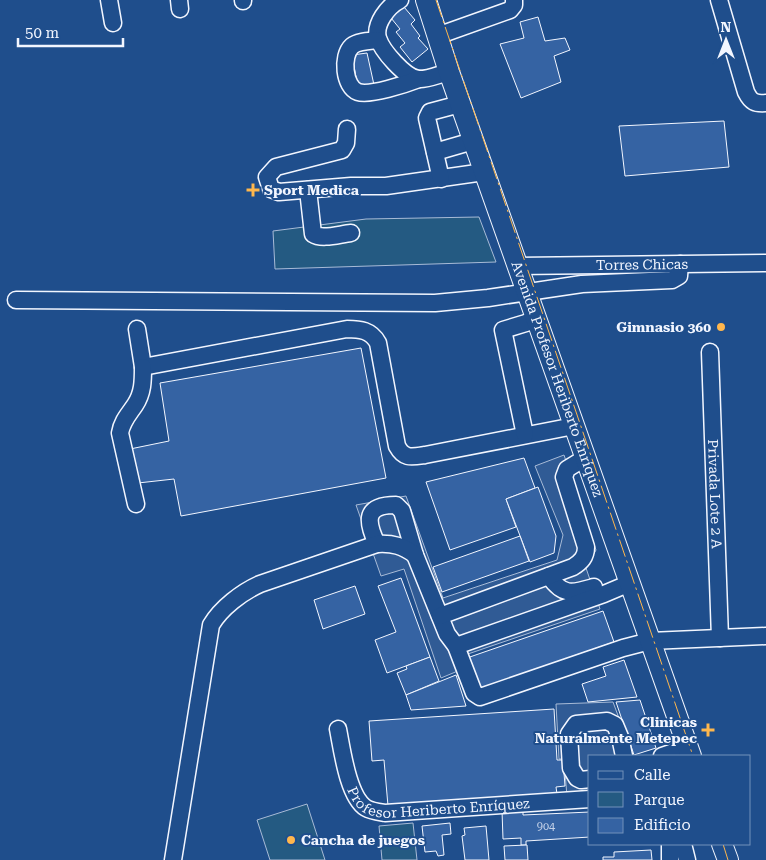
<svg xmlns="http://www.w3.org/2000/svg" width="766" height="860" font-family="'Roboto Serif',serif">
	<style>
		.green { fill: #245a82; stroke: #a8bbd7 }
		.parking { fill: #305b95; stroke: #a8bbd7 }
		.building { fill: #3563a3; stroke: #f2f6ff }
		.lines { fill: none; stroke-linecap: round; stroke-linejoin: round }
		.minor-casing { stroke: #f2f6ff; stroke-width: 19 }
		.major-casing { stroke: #f2f6ff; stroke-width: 22 }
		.minor { stroke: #1f4e8c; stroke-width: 16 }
		.major { stroke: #1f4e8c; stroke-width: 20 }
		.power { stroke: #ffb74d; stroke-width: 1; stroke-dasharray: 18 4 2.5 4; stroke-linecap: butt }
		.poi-dot { fill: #ffb74d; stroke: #1f4e8c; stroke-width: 2 }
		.labels { text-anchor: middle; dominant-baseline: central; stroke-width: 4; stroke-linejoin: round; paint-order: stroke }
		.number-label { font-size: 11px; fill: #c3d1e8 }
		.poi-label { font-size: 14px; font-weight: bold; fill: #f2f6ff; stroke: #1f4e8c; text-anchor: start }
		.street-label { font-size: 14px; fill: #f2f6ff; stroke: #1f4e8c }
	</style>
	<rect width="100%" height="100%" fill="#1f4e8c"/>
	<g class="green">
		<path d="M479 217 496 262 275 269 273 231 366 219Z"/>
		<path d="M307 804 325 860H270L257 820Z"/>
		<path d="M413 823 417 860H382L379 826Z"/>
	</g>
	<g class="parking">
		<path d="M564 455 596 550 586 568 600 609 462 656 465 668 441 678 404 569 381 576 356 505 406 496 443 598 557 560 563 535 535 466Z"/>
		<path d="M613 702 633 756H590V795L567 797 564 759H559L556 704Z"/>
	</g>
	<g class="building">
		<path d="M404 7 415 20 411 24 420 36 418 38 428 49 412 62 400 47 405 43 396 32 400 29 391 18Z"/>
		<path d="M538 17 545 41 565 38 570 50 554 56 561 82 521 98 500 44 524 38 520 22Z"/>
		<path d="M367 53 374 85 358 88 352 55Z"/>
		<path d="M724 121 729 167 625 176 619 126Z"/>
		<path d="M361 348 386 478 181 516 174 479 138 483 130 449 169 441 160 383Z"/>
		<path d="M524 458 535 488 506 499 516 527 450 550 426 482Z"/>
		<path d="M538 487 556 536 554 553 530 562 506 499Z"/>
		<path d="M520 536 529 561 442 592 433 567Z"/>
		<path d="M401 578 430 657 387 673 375 640 396 632 378 586Z"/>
		<path d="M355 586 365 614 323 629 314 600Z"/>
		<path d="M603 611 614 642 476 690 464 659Z"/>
		<path d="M430 657 439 681 406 695 397 673 407 669 406 666Z"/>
		<path d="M624 660 637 697 588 702 582 684 606 676 603 667Z"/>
		<path d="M456 675 466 706 411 710 406 695Z"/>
		<path d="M640 700 656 748 634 755 616 702Z"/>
		<path d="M554 709 557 760H563L565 786 556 787 557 794 388 806 384 760 372 761 369 721Z"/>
		<path d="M523 810V815L590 812V837L526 841V845H521V838L503 839 502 811Z"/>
		<path d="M450 823 451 834 442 835 444 855 438 856 436 851 425 852 422 826Z"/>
		<path d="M486 826 489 860H465L462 836 465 835 464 828Z"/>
		<path d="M527 845 528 860H505L504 846Z"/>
		<path d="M651 850 652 860H603V857H614V852Z"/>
	</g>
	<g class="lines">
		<g class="minor-casing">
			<g id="minor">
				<path d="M109 0 113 23"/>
				<path d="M179 0 180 9"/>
				<path d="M243 0V1"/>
				<path d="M400 0C388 6 374 24 378 38 382 51 405 77 418 79 427 80 440 74 449 72"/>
				<path d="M719 0 746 92C751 102 755 104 766 103"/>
				<path d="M437 36 510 10 514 5V0"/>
				<path d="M378 40C370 41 358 41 352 46 341 56 344 87 358 92 370 96 406 84 419 79"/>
				<path d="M347 129 346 143 342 150 276 167 267 177 271 189 279 192 351 186H386L484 172"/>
				<path d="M435 152 473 141"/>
				<path d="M441 179 427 118 430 112 460 104"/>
				<path d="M308 190 313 234C322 240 340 234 351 233"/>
				<path id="s1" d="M517 266 766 263"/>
				<path d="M16 300 435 303 488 298 582 284 672 280 679 276 680 264"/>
				<path d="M137 329 143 367 347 329C360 329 371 330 378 343L397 446C404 459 411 457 425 455L574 426"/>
				<path id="s2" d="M710 352 720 638"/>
				<path d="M525 435 503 330 526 323 536 318"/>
				<path d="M136 504 120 433C122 421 129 414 135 405 143 393 143 381 143 367"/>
				<path d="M377 544C366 521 364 505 396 505L402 511 415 555 447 634 456 646 474 693 480 697 623 648 650 641 766 636"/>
				<path d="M549 576C563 597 573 593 594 587"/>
				<path d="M440 616 573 567C581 562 586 557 586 547L564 477 567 469 585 458"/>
				<path d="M456 646 604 594 630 583"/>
				<path id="s3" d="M338 729C342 749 348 797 366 808 371 811 379 812 385 813L590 799"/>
				<path d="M662 756 688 747"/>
				<path d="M590 779 581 780 577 778 571 768 569 734 576 724 607 721 615 725 620 737 624 756"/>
				<path d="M683 844 687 860"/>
				<path d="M173 860 211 625C221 608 242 592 260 584L377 544C393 543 403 546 415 555"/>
				<path d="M670 860V844"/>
			</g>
		</g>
		<g class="major-casing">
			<g id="major">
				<path id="s4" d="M426 0 449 72 691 756"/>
				<path d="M722 844 728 860"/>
			</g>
		</g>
		<use href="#minor" class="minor"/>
		<use href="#major" class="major"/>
		<g class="power">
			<path d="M436 0 693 756"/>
			<path d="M723 844 728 860"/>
		</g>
	</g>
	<g class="poi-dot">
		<path d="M250.5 182.5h5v5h5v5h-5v5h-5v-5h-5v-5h5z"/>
		<circle cx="721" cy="327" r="5"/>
		<path d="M705.5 722.5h5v5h5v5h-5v5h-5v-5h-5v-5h5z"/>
		<circle cx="291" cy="840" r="5"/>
	</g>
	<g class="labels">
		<g class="number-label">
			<text x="546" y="826">904</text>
		</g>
		<g class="poi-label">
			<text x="264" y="190">Sport Medica</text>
			<text x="711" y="327" text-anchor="end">Gimnasio 360</text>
			<text x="697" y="722" text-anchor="end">Clinicas<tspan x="697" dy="16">Naturalmente Metepec</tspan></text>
			<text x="301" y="840">Cancha de juegos</text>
		</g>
		<g class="street-label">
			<text stroke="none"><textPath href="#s1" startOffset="125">Torres Chicas</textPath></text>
			<text stroke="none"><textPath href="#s4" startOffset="401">Avenida Profesor Heriberto Enríquez</textPath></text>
			<text stroke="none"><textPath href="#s2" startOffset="142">Privada Lote 2 A</textPath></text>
			<text stroke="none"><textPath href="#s3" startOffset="155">Profesor Heriberto Enríquez</textPath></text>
		</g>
	</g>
	<rect x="588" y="755" width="162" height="90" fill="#1f4e8c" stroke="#7391ba"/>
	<rect x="598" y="771" width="25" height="8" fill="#1f4e8c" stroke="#7391ba"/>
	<text x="634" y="780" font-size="15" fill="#f2f6ff">Calle</text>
	<rect x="598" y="792" width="25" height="15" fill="#245a82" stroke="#7391ba"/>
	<text x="634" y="805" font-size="15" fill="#f2f6ff">Parque</text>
	<rect x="598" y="818" width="25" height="15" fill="#3563a3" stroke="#7391ba"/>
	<text x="634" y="830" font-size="15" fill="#f2f6ff">Edificio</text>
	<g transform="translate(726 40)" stroke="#1f4e8c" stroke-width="4" paint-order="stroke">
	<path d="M0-4L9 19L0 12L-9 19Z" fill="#f2f6ff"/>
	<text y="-8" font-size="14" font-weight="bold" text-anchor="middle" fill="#f2f6ff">N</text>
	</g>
	<path d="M18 38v8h105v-8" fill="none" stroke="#f2f6ff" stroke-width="2.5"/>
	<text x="25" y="38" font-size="15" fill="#f2f6ff" stroke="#1f4e8c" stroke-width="4" paint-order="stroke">50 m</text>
</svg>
